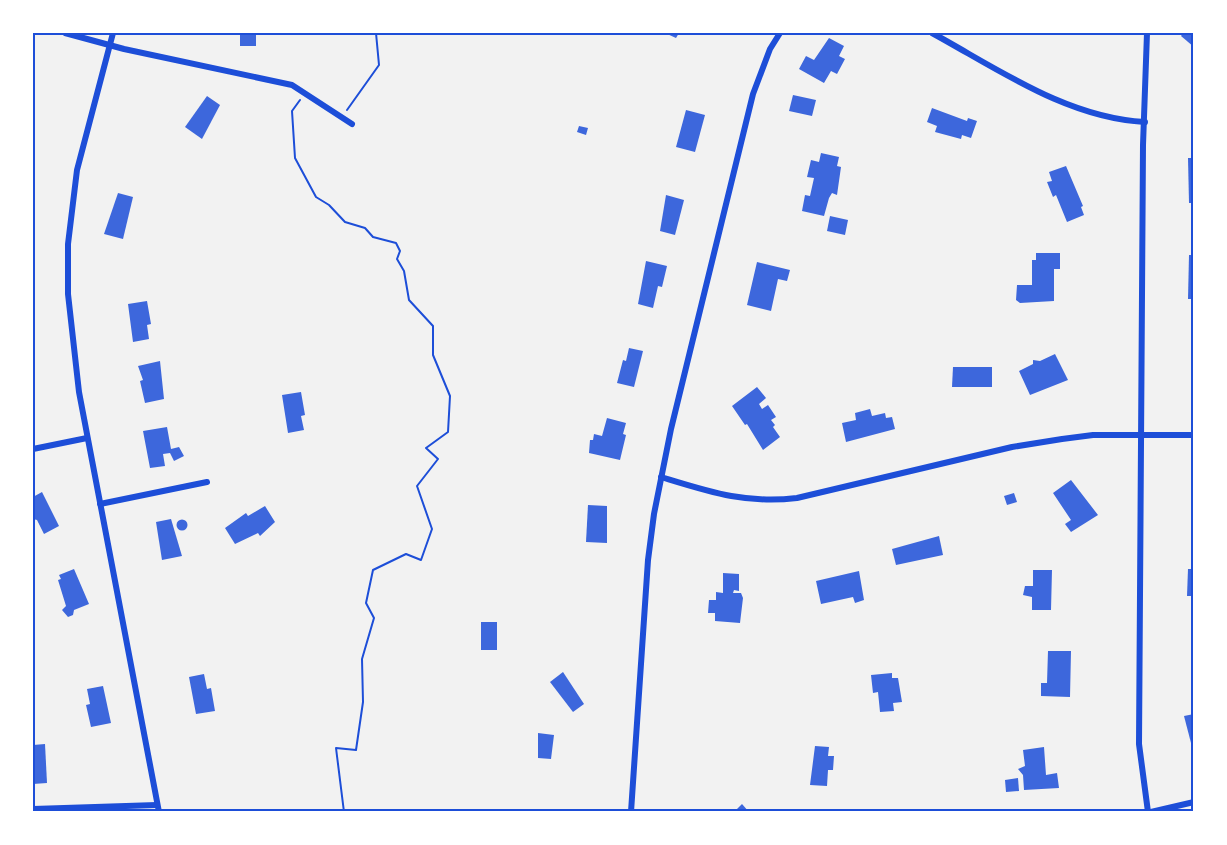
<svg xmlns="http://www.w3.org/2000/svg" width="1227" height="845" font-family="Raleway,sans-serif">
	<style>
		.building { fill: #3d67dc }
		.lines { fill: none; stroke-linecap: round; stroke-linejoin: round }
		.path { stroke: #1d4ed8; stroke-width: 2 }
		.minor { stroke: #1d4ed8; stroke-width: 6 }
		.neatline { fill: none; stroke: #1d4ed8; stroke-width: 2 }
	</style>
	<rect width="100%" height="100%" fill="#f2f2f2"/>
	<g class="building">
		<rect x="240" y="33" width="16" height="13"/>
		<path d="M665 33H679L676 38Z"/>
		<path d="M1183 33H1194V47L1181 36Z"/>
		<path d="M829 38 844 46 839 56 845 59 837 74 831 71 824 83 799 69 806 56 814 60Z"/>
		<path d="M793 95 816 100 812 116 789 111Z"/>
		<path d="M207 96 220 105 202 139 185 127Z"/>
		<path d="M932 108 967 121 968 118 977 121 971 138 962 135 961 139 935 132 937 126 927 122Z"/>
		<path d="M686 110 705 115 695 152 676 147Z"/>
		<path d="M579 126 588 128 586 135 577 132Z"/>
		<path d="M821 153 839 157 837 166 841 167 837 195 832 193 829 198 824 216 802 211 805 195 810 196 814 178 807 177 811 160 819 162Z"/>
		<path d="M1188 158H1194V203H1189Z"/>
		<path d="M1066 166 1083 206 1081 207 1084 215 1067 222 1056 195 1053 197 1047 182 1052 181 1049 172Z"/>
		<path d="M118 193 133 197 123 239 104 234Z"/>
		<path d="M666 195 684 200 675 235 660 231Z"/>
		<path d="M830 216 848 220 845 235 827 231Z"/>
		<path d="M1036 253H1060V269H1054V301L1020 303 1016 300 1017 285H1032V260H1036Z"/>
		<path d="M1189 255H1194V299H1188Z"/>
		<path d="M646 261 667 266 662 287 658 286 653 308 638 304Z"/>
		<path d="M757 262 790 270 787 281 778 279 771 311 747 305Z"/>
		<path d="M147 301 151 324 147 325 149 339 133 342 128 304Z"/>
		<path d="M629 348 643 351 634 387 617 383 623 360 626 361Z"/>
		<path d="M1055 354 1068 380 1030 395 1019 371 1033 364V360L1040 361Z"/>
		<path d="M160 361 164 399 145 403 140 381 143 380 138 366Z"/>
		<path d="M953 367H992V387H952Z"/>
		<path d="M757 387 766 398 759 404 762 409 768 405 776 417 771 420 775 425 773 427 780 437 763 450 747 424 745 425 732 406Z"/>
		<path d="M301 392 305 415 301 416 304 430 288 433 282 395Z"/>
		<path d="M870 409 872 416 885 413 886 418 892 417 895 429 846 442 842 423 856 420 855 413Z"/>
		<path d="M607 418 626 423 623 434 626 435 620 460 589 453 590 440H593L594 434 602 436Z"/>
		<path d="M167 427 171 449 179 447 184 456 174 461 170 453 163 454 165 466 150 468 143 431Z"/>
		<path d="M1071 480 1098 515 1071 532 1065 524 1071 520 1053 493Z"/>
		<path d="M42 492 59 526 44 534 37 520 33 519V497Z"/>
		<path d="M1014 493 1017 502 1007 505 1004 496Z"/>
		<path d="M588 505 607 506V543L586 542Z"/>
		<path d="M265 506 275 522 260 536 258 533 235 544 225 528 246 513 248 516Z"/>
		<path d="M171 519 182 556 162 560 156 522Z"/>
		<circle cx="182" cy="525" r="5.5"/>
		<path d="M939 536 943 555 896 565 892 549Z"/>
		<path d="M74 569 89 604 74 610 73 615 68 617 62 610 66 606 58 580 61 579 59 575Z"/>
		<path d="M1188 569H1194V596H1187Z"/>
		<path d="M1033 570H1052L1051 610H1032V597L1023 595 1025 586H1033Z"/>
		<path d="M859 571 864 600 855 603 853 597 821 604 816 581Z"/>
		<path d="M723 573 739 574V591L734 590 733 593H741L743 598 740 623 715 621V613H708L709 600H716V592L723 593Z"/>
		<rect x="481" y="622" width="16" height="28"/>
		<path d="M1048 651H1071L1070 697 1041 696V683H1047Z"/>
		<path d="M563 672 584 704 573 712 550 682Z"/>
		<path d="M892 673V678H898L902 702 893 703 894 711 880 712 878 692 873 693 871 675Z"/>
		<path d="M204 674 207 689 211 688 215 711 196 714 189 677Z"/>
		<path d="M103 686 111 723 91 727 86 705 90 704 87 689Z"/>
		<path d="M1194 714V742L1191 743 1184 716Z"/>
		<path d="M538 733 554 735 551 759 538 758Z"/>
		<path d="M45 744 47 783 33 784V745Z"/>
		<path d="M815 746 829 747 828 756H834L833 770H828L827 786 810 785Z"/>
		<path d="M1044 747 1046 775 1057 773 1059 788 1024 790 1023 775 1018 769 1025 766 1023 750Z"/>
		<path d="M1018 778 1019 791 1006 792 1005 780Z"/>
		<path d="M742 804 749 812H734Z"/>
	</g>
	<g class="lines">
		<g class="path">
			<path d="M300 100 292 111 295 158 316 197 329 205 345 222 365 228 373 237 396 243 400 251 397 259 404 271 409 300 433 326V355L450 396 448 432 426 448 438 459 417 486 432 529 421 560 406 554 373 570 366 603 374 618 362 659 363 702 356 750 336 748 344 812"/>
			<path d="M347 110 379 65 376 33"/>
		</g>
		<g class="minor">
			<path d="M65 33 124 49 292 85 352 124"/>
			<path d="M113 33 77 170 68 244V294L79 392 159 812"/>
			<path d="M932 33C998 69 1067 118 1145 122"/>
			<path d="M1147 33 1143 145 1139 744 1148 812"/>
			<path d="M33 449 87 438"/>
			<path d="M661 477C710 492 745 504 797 498L1012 447 1062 439 1093 435H1194"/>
			<path d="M100 504 207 482"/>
			<path d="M33 809 157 805"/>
			<path d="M631 812 648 560 654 514 671 429 753 94 770 49 780 33"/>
			<path d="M1151 812 1194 802"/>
		</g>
	</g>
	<rect width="1227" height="845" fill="none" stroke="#ffffff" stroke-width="69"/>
	<rect x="34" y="34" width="1158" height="776" class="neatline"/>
</svg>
